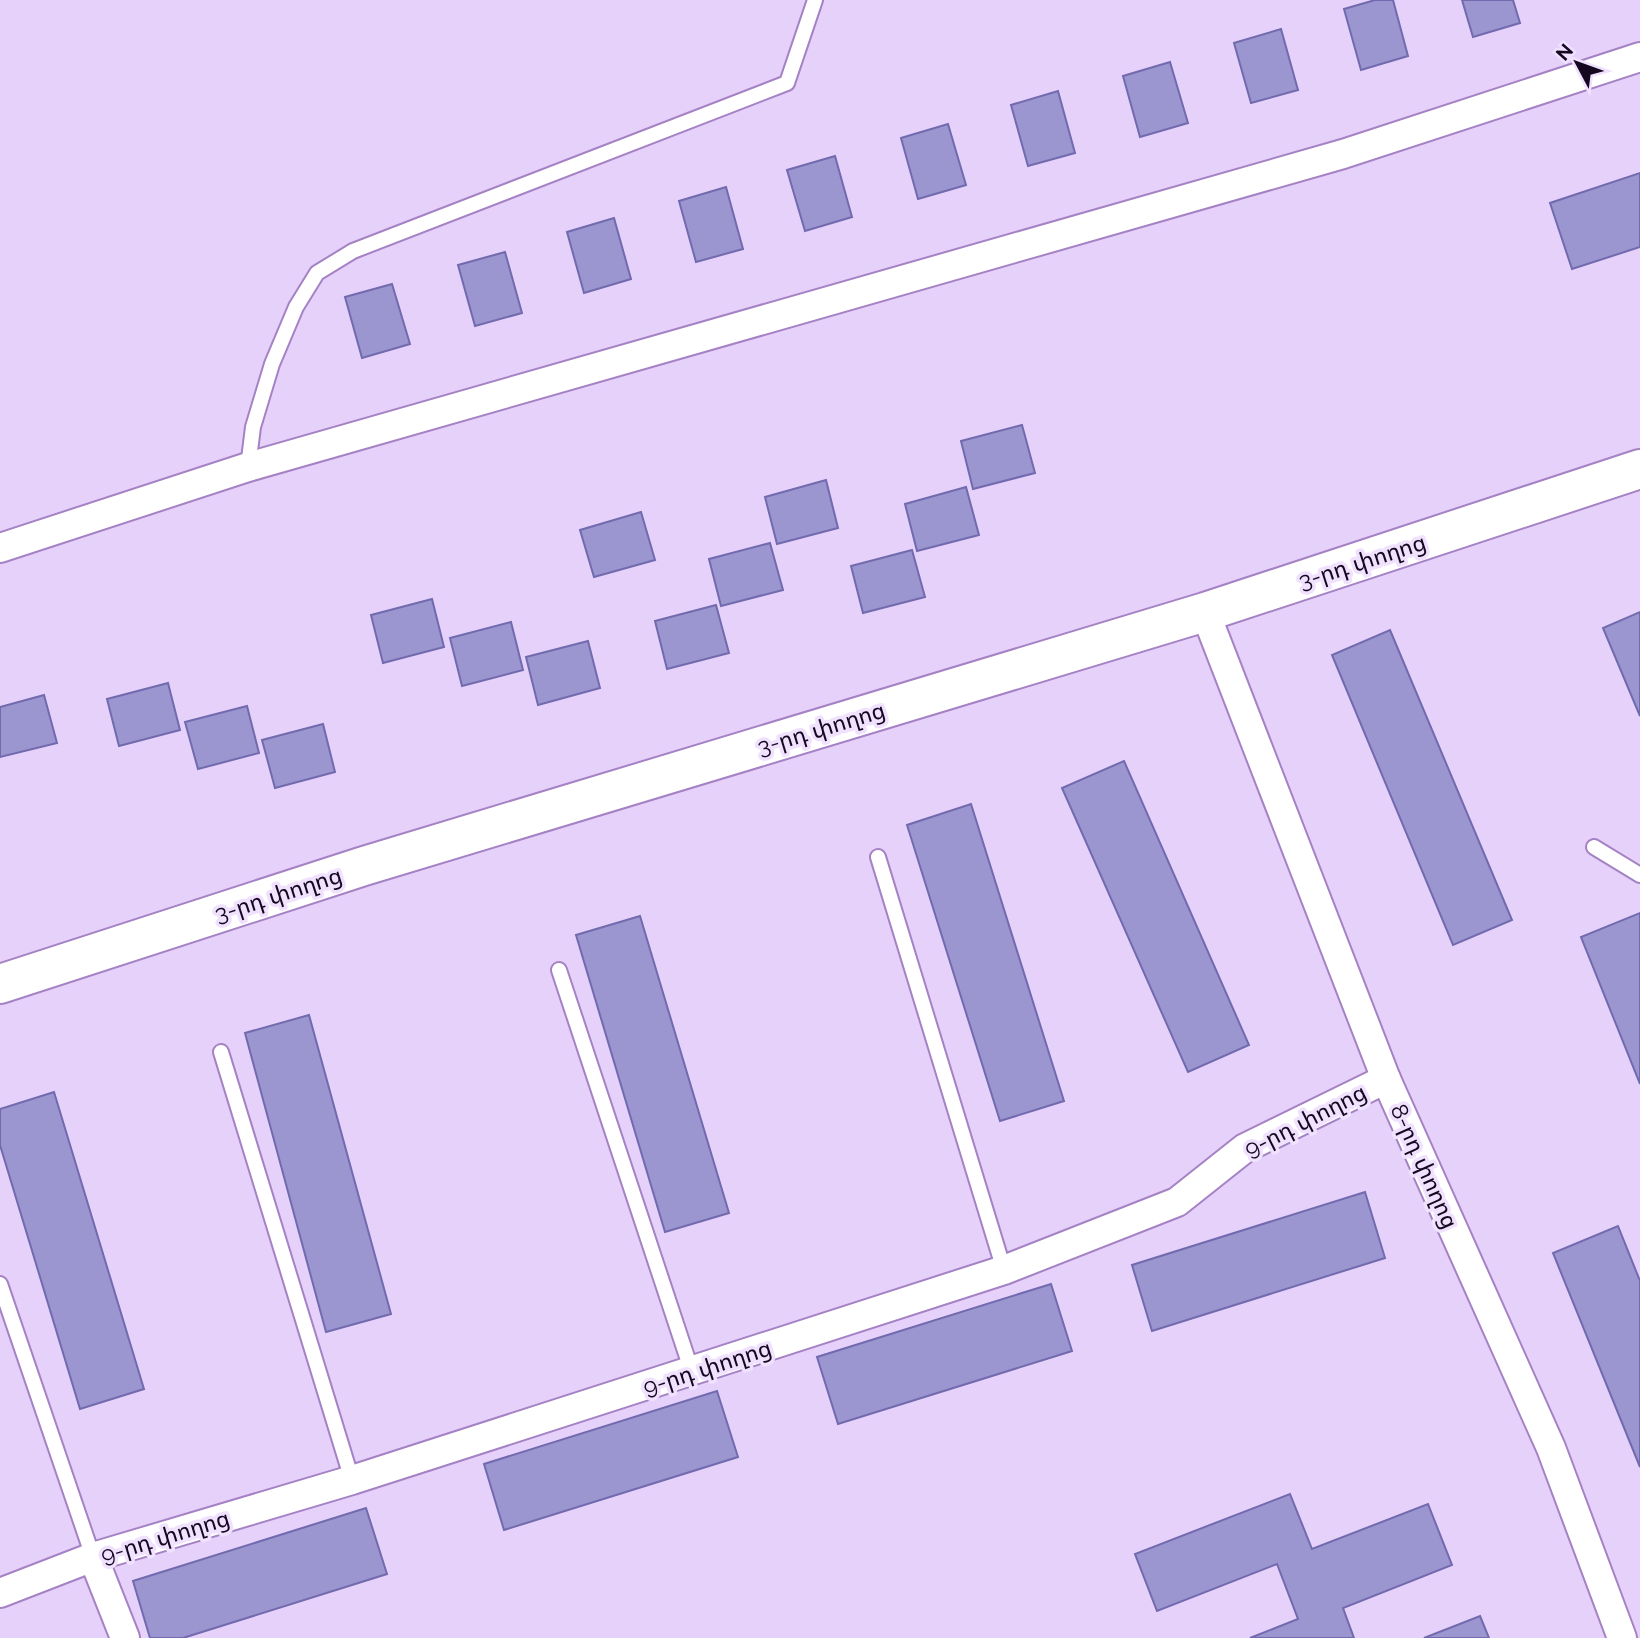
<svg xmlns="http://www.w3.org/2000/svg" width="1640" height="1638" font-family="Raleway,'Noto Sans Armenian',sans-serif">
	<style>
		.building { fill: #9b96cf; stroke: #726aae; stroke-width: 2 }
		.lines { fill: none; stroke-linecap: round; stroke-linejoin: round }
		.lane-casing { stroke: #a582c4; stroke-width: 18 }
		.street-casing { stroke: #a582c4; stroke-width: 32 }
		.secondary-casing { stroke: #a582c4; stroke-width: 42 }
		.lane { stroke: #fff; stroke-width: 14 }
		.street { stroke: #fff; stroke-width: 28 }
		.secondary { stroke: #fff; stroke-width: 38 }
		.labels { text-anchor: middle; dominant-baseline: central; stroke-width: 7; stroke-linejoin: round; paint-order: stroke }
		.street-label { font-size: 23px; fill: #150720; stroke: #f0e1fe }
	</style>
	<rect width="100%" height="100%" fill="#e6d1fb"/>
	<g class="building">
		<path d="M1375 0H1393L1408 56 1361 70 1344 9Z"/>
		<path d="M1462 0H1513L1520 23 1473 37Z"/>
		<path d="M1281 29 1298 90 1251 103 1234 43Z"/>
		<path d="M1170 62 1188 123 1140 137 1123 76Z"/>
		<path d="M1058 91 1075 153 1028 166 1011 105Z"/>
		<path d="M948 124 966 185 918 199 901 138Z"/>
		<path d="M835 156 852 217 805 231 787 170Z"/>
		<path d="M1640 173V247L1572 269 1550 203Z"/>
		<path d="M726 187 743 249 696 262 679 201Z"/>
		<path d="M614 218 631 279 584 293 567 232Z"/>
		<path d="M505 252 522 313 475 326 458 265Z"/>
		<path d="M392 284 410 344 362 358 345 297Z"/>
		<path d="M1022 425 1035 473 973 489 961 441Z"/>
		<path d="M826 480 838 528 777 544 765 497Z"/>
		<path d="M966 487 979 535 917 551 905 504Z"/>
		<path d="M641 512 655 560 594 577 580 530Z"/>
		<path d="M770 543 783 590 721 606 709 559Z"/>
		<path d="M912 550 925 597 863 613 851 566Z"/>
		<path d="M432 599 444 647 383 663 371 615Z"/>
		<path d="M716 605 729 653 667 669 655 621Z"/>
		<path d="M1640 612V716L1603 628Z"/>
		<path d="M511 622 523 670 462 686 450 638Z"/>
		<path d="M1390 630 1512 920 1453 945 1332 655Z"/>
		<path d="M588 641 600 688 538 705 526 657Z"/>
		<path d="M168 683 180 730 119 746 107 699Z"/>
		<path d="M44 695 57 743 0 757V707Z"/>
		<path d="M247 706 259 753 198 769 185 722Z"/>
		<path d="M323 724 335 772 275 788 262 740Z"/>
		<path d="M1124 761 1249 1045 1188 1072 1062 788Z"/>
		<path d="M971 804 1064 1101 1000 1121 907 825Z"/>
		<path d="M1640 913V1084L1581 937Z"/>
		<path d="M640 916 729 1213 665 1232 576 935Z"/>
		<path d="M309 1015 391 1314 326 1332 245 1033Z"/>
		<path d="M54 1092 144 1389 80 1409 0 1145V1109Z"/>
		<path d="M1365 1192 1385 1258 1152 1331 1132 1265Z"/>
		<path d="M1618 1226 1640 1281V1467L1553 1253Z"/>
		<path d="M1051 1284 1072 1351 838 1424 817 1357Z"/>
		<path d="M717 1391 738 1457 504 1530 484 1464Z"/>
		<path d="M1290 1494 1312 1549 1428 1504 1452 1565 1343 1608 1354 1638H1250L1298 1619 1277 1564 1157 1611 1135 1554Z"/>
		<path d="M366 1508 387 1574 183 1638H150L133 1581Z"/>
		<path d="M1480 1616 1489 1638H1424Z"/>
	</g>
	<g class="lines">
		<g class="lane-casing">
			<g id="lane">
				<path d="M248 467 253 427 272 364 296 307 317 273 353 251 787 83 815 0"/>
				<path d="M1594 847 1640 875"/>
				<path d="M878 857 1004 1270"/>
				<path d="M559 970 692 1372"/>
				<path d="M221 1052 352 1480"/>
				<path d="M0 1284 93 1557"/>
			</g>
		</g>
		<g class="street-casing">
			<g id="street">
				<path d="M0 548 248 467 1343 154 1640 57"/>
				<path d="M1205 612 1386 1079 1551 1448 1622 1638"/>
				<path d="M93 1557 125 1638"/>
				<path d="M0 1593 93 1557 352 1480 1004 1270 1177 1202 1245 1148 1386 1079"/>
			</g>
		</g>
		<g class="secondary-casing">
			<path id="secondary" d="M0 984 364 866 1205 612 1640 469"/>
		</g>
		<use href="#lane" class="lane"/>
		<use href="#street" class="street"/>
		<use href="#secondary" class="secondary"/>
	</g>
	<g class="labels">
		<g class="street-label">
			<text transform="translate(1362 561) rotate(-18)">3-րդ փողոց</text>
			<text transform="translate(821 728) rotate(-17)">3-րդ փողոց</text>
			<text transform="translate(278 894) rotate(-18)">3-րդ փողոց</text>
			<text transform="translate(1305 1120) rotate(-27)">9-րդ փողոց</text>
			<text transform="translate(1425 1166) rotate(66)">8-րդ փողոց</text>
			<text transform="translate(707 1367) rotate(-18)">9-րդ փողոց</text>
			<text transform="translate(165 1536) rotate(-17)">9-րդ փողոց</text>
		</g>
	</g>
	<g transform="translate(1577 63) rotate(311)" stroke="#f0e1fe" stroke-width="5" paint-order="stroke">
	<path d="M0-5L12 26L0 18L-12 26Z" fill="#150720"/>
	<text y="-10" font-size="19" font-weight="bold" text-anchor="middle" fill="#150720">N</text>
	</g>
</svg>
